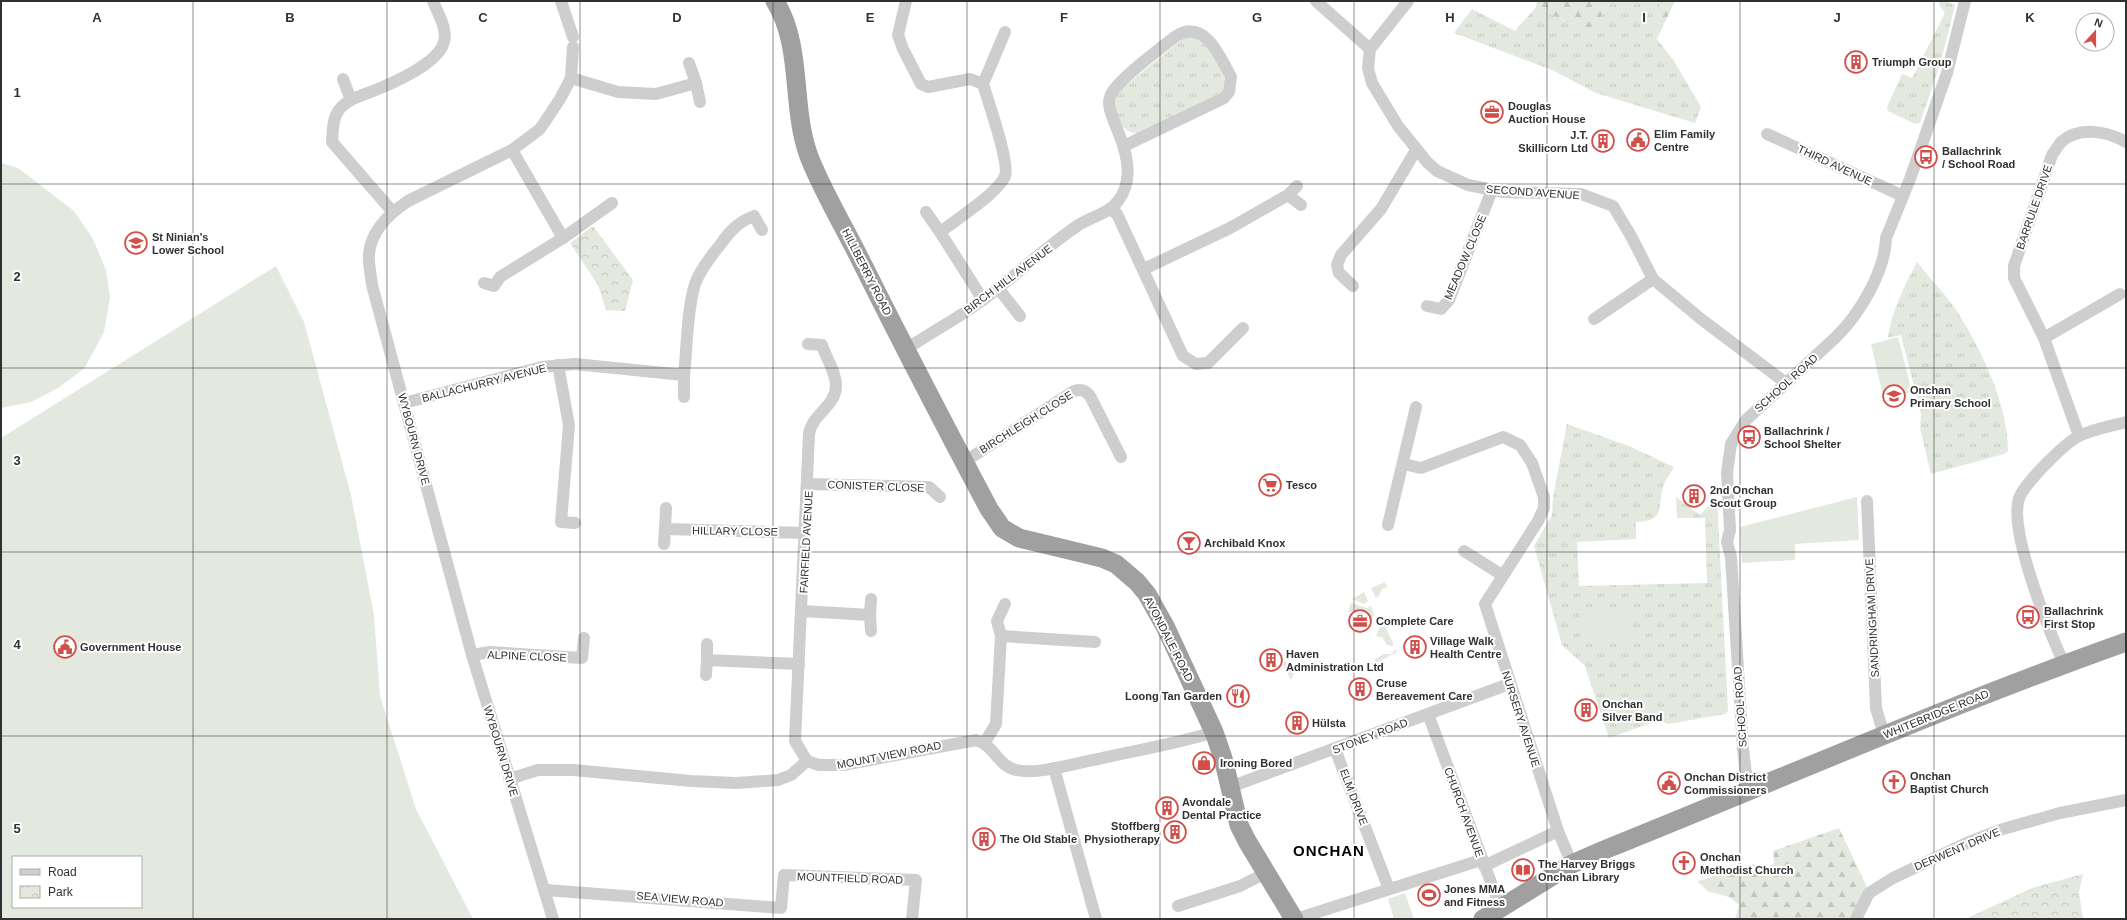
<svg xmlns="http://www.w3.org/2000/svg" width="2127" height="920" font-family="Arial,sans-serif">
	<style>
		.grass { fill: url(#grass-tufts) }
		.forest { fill: url(#forest-firs) }
		.park { fill: url(#park-crowns) }
		.garden { fill: #e3e9de; fill-rule: evenodd }
		.lines { fill: none; stroke-linecap: round; stroke-linejoin: round }
		.minor { stroke: #cecece; stroke-width: 12 }
		.trunk { stroke: #a0a0a0; stroke-width: 19 }
		.grid { fill: none; stroke: #313131; stroke-width: 1; stroke-opacity: 0.55 }
		.labels { text-anchor: middle; dominant-baseline: central; stroke-width: 4; stroke-linejoin: round; paint-order: stroke }
		.poi-label { font-size: 11px; font-weight: bold; fill: #313131; stroke: #fff; text-anchor: start }
		.street-label { font-size: 11px; fill: #313131; stroke: #fff }
		.district-label { font-size: 15px; font-weight: bold; letter-spacing: 1px; fill: #000; stroke: #fff }
		.grid-label { font-size: 13px; text-anchor: middle; font-weight: bold; fill: #313131; stroke: #fff; stroke-width: 4; stroke-linejoin: round; paint-order: stroke }
	</style>
	<defs>
		<pattern id="grass-tufts" width="24" height="20" patternUnits="userSpaceOnUse"><rect width="24" height="20" fill="#e3e9de"/><path d="M3 7l-1-3M5 7V3M7 7l1-3M15 17l-1-3M17 17v-4M19 17l1-3" fill="none" stroke="#c3c8bf"/></pattern>
		<pattern id="forest-firs" width="22" height="20" patternUnits="userSpaceOnUse"><rect width="22" height="20" fill="#e3e9de"/><path d="M5 1l3.5 6h-7zM16 11l3.5 6h-7z" fill="#c3c8bf"/></pattern>
		<pattern id="park-crowns" width="20" height="18" patternUnits="userSpaceOnUse"><rect width="20" height="18" fill="#e3e9de"/><path d="M2 6a3 3 0 1 1 6 0M12 15a3 3 0 1 1 6 0" fill="none" stroke="#c3c8bf"/></pattern>
	</defs>
	<rect width="100%" height="100%" fill="#fff"/>
	<g class="grass">
		<path d="M1610 1H1661L1657 39 1674 61 1701 107 1695 123 1596 93 1552 70 1454 33 1472 9 1515 31 1536 7 1571 24 1601 18Z"/>
		<path d="M1945 1 1955 5 1941 61 1920 123 1915 124 1888 111 1887 107 1902 74 1912 78 1945 13 1939 5V2Z"/>
		<path d="M1195 35C1211 46 1223 67 1226 87L1220 93C1206 100 1150 133 1137 133 1127 133 1121 127 1118 117 1115 105 1113 99 1121 89L1186 36Z"/>
		<path d="M1917 262C1928 276 1941 290 1952 304 1979 344 2008 402 2008 451L2004 454 1931 474 1920 428 1921 414 1901 335 1888 338C1891 312 1905 285 1917 262Z"/>
		<path d="M1567 424 1629 446 1674 467C1671 473 1665 480 1663 487 1657 509 1666 521 1636 522V539L1577 542 1579 586 1707 583 1705 518H1677L1676 497 1700 515 1717 497 1728 711 1725 714 1668 724 1660 720 1609 738 1585 666 1562 645 1534 546 1552 515 1553 497Z"/>
	</g>
	<g class="forest">
		<path d="M1537 1H1610L1601 18 1587 29 1571 24 1536 7Z"/>
		<path d="M1661 1H1675L1657 39Z"/>
		<path d="M1839 828 1867 887 1850 919H1735L1739 905 1729 897 1707 891 1698 881 1754 864 1758 870 1774 864 1773 851Z"/>
	</g>
	<g class="park">
		<path d="M593 226 633 280 625 311 606 310 598 285 570 243Z"/>
		<path d="M2083 874 2079 892 2083 919H1965L2032 888Z"/>
	</g>
	<g class="garden">
		<path d="M1 163 18 168 74 211 93 239 106 270 110 298 104 332 84 369 58 388 31 402 1 408Z"/>
		<path d="M276 266 304 322 351 495 374 615 380 696 416 809 473 919H1V438ZM13 857H141V907H13Z"/>
		<path d="M1898 337 1912 392 1884 400 1871 344Z"/>
		<path d="M1857 497 1859 540 1795 544V560L1742 563 1740 527Z"/>
		<path d="M1385 582 1387 587 1382 589 1379 596 1376 598 1371 588Z"/>
		<path d="M1364 592 1368 601 1364 604 1352 599Z"/>
		<path d="M1351 603 1367 608 1371 606 1374 614 1372 620 1348 611Z"/>
		<path d="M1629 611 1631 639 1581 643 1579 615Z"/>
		<path d="M1385 626 1394 645 1391 646 1387 645 1383 638 1376 636 1379 628Z"/>
		<path d="M1396 649 1397 652 1376 663 1375 659 1384 654H1391Z"/>
		<path d="M1284 661 1297 665 1291 680 1283 665Z"/>
		<path d="M1405 893 1414 919H1394L1388 899Z"/>
	</g>
	<g class="lines">
		<g class="minor">
			<path d="M561 1 573 37"/>
			<path d="M906 1 898 35 903 49 921 84 928 87 970 79 983 84C988 101 1010 163 1005 176 998 193 956 220 940 232L983 300"/>
			<path d="M1316 1 1370 49"/>
			<path d="M1408 1 1370 49 1368 68 1372 83 1398 126 1427 162 1437 171 1468 185 1504 192 1581 194 1613 206 1631 236 1653 279 1701 319 1786 383"/>
			<path d="M689 63 696 83"/>
			<path d="M571 78 618 92 656 94 696 83 700 102"/>
			<path d="M343 79 351 100"/>
			<path d="M983 84 1005 32"/>
			<path d="M1767 134 1903 196"/>
			<path d="M512 150 563 238"/>
			<path d="M1288 195 1301 205"/>
			<path d="M1110 209 1117 214 1183 356 1196 364 1208 363 1243 328"/>
			<path d="M392 211 332 142C333 132 332 122 337 113 344 100 361 96 373 91 393 83 439 63 444 42 448 29 437 12 433 1"/>
			<path d="M926 212 940 232"/>
			<path d="M1144 269 1230 228 1288 195 1297 186"/>
			<path d="M484 283 494 286 500 277 563 238 612 203"/>
			<path d="M1353 286 1339 273 1337 265 1341 255 1381 209 1416 150"/>
			<path d="M998 288 1020 316"/>
			<path d="M1427 306 1441 309 1449 300 1492 190"/>
			<path d="M1594 319 1653 279"/>
			<path d="M2044 338 2120 294"/>
			<path d="M905 350C931 332 959 318 984 299 1016 275 1045 248 1077 226 1090 217 1109 214 1118 201 1136 178 1125 147 1115 124 1112 116 1107 105 1110 97 1114 82 1161 48 1176 36 1204 18 1220 56 1231 77L1229 92 1224 98 1124 146"/>
			<path d="M558 365 569 425 561 522 575 523"/>
			<path d="M684 397V375"/>
			<path d="M404 403 542 367 575 364 684 375C687 348 687 309 695 284 700 270 711 256 720 245 730 231 738 222 754 216L762 230"/>
			<path d="M2079 436 2044 338 2014 278V266L2052 155C2055 151 2058 146 2061 142 2079 126 2107 131 2126 142"/>
			<path d="M964 462 1074 391C1082 389 1085 390 1090 396L1121 457"/>
			<path d="M1403 464 1421 468 1503 437 1520 445 1532 463 1544 497V508L1538 521 1485 604 1558 831 1572 864"/>
			<path d="M808 484 929 487 940 497"/>
			<path d="M1867 501 1876 708 1884 735"/>
			<path d="M666 508 665 529 805 533"/>
			<path d="M1388 525 1416 407"/>
			<path d="M664 544 665 529"/>
			<path d="M1464 551 1502 575"/>
			<path d="M802 611 870 615 871 631"/>
			<path d="M870 615 871 599"/>
			<path d="M1001 636 1095 642"/>
			<path d="M707 644V660L799 664"/>
			<path d="M472 655 490 652 582 658 584 638"/>
			<path d="M2064 664C2050 633 2006 526 2020 496 2027 481 2065 443 2079 436 2093 429 2112 426 2126 422"/>
			<path d="M706 675 707 660"/>
			<path d="M1428 714 1501 909"/>
			<path d="M985 742 996 724 1001 636 997 621 1005 604"/>
			<path d="M1335 749 1389 889"/>
			<path d="M807 761 795 741 809 434C812 414 836 406 836 386 836 372 826 358 822 345L808 344"/>
			<path d="M1054 768 1096 919"/>
			<path d="M509 779 538 770H573L691 781 736 783 778 780 791 775 807 761 819 765H843L976 740C994 745 997 765 1016 770 1039 775 1075 763 1098 759 1137 750 1176 744 1214 732"/>
			<path d="M1230 787 1509 684"/>
			<path d="M1748 791 1743 749 1731 557 1727 542 1730 530 1727 473 1731 444 1746 420 1835 338C1859 315 1885 272 1886 238L1910 179 1947 73 1965 1"/>
			<path d="M1484 866 1558 831"/>
			<path d="M546 890 781 908 784 875 916 880 912 919"/>
			<path d="M1178 906 1240 886 1266 873"/>
			<path d="M553 919 472 655 372 285C371 275 368 263 369 254 371 230 390 213 408 201L512 150 540 129 560 99 571 78 573 47"/>
			<path d="M1296 919 1481 860"/>
			<path d="M1856 919 1869 893 1893 878 1971 841 2003 829 2060 813 2126 800"/>
		</g>
		<g class="trunk">
			<path d="M775 1C804 48 790 109 810 159 825 196 846 230 863 265 904 347 946 428 989 509L1002 528 1019 538 1102 558 1116 564 1137 582 1147 594 1166 628 1214 732 1223 758 1239 825 1247 841 1294 919"/>
			<path d="M1483 919 1572 864 1604 850C1778 780 1949 705 2126 642"/>
		</g>
	</g>
	<path class="grid" d="M193 1V919M387 1V919M580 1V919M773 1V919M967 1V919M1160 1V919M1354 1V919M1547 1V919M1740 1V919M1934 1V919M1 184H2126M1 368H2126M1 552H2126M1 736H2126"/>
	<defs>
		<g id="building-ring" transform="scale(1.15)"><circle r="9.5" fill="#fff" stroke="#d24f49" stroke-width="1.5"/><path d="M-4-6H4V6H1V3H-1V6H-4ZM-2.5-4.3h1.7v1.8h-1.7ZM.8-4.3h1.7v1.8H.8ZM-2.5-1h1.7V.8h-1.7ZM.8-1h1.7V.8H.8Z" fill="#d24f49"/></g>
		<g id="office-ring" transform="scale(1.15)"><circle r="9.5" fill="#fff" stroke="#d24f49" stroke-width="1.5"/><path d="M-6-3h4V-5.5h4V-3h4V5H-6ZM-1-4.5V-3h2v-1.5ZM-6 0V1H6V0Z" fill="#d24f49"/></g>
		<g id="civic-ring" transform="scale(1.15)"><circle r="9.5" fill="#fff" stroke="#d24f49" stroke-width="1.5"/><path d="M-.6-6.5H3V-4.5H.6V-3L4-1V1h2V6H-6V1h2V-1L-.6-3ZM-1.2 2.5V6h2.4V2.5Z" fill="#d24f49"/></g>
		<g id="bus-ring" transform="scale(1.15)"><circle r="9.5" fill="#fff" stroke="#d24f49" stroke-width="1.5"/><path d="M-5-6H5V4H4V6H2V4H-2V6H-4V4H-5ZM-3.5-4V0h7V-4ZM-3.5 1.2v1.5H-2V1.2ZM2 1.2v1.5H3.5V1.2Z" fill="#d24f49"/></g>
		<g id="school-ring" transform="scale(1.15)"><circle r="9.5" fill="#fff" stroke="#d24f49" stroke-width="1.5"/><path d="M0-5L7-2L0 1L-7-2ZM-4 1L0 2.5L4 1V4Q0 6-4 4Z" fill="#d24f49"/></g>
		<g id="supermarket-ring" transform="scale(1.15)"><circle r="9.5" fill="#fff" stroke="#d24f49" stroke-width="1.5"/><path d="M-6-5.5h2.5l.6 2H6L4.5 2H-2.5L-4.4-4H-6ZM-1.5 3.2a1.3 1.3 0 1 0 .1 0ZM3 3.2a1.3 1.3 0 1 0 .1 0Z" fill="#d24f49"/></g>
		<g id="bar-ring" transform="scale(1.15)"><circle r="9.5" fill="#fff" stroke="#d24f49" stroke-width="1.5"/><path d="M-6-5H6L.8 .8V4.5H3.5V6h-7V4.5H-.8V.8Z" fill="#d24f49"/></g>
		<g id="restaurant-ring" transform="scale(1.15)"><circle r="9.5" fill="#fff" stroke="#d24f49" stroke-width="1.5"/><path d="M-5-6h1v4h1v-4h1v4h1v-4h1v5L-1.5 .5V6h-2V.5L-5-1ZM5-6V6H3V1.5H1.5Q1.5-4 5-6Z" fill="#d24f49"/></g>
		<g id="shop-ring" transform="scale(1.15)"><circle r="9.5" fill="#fff" stroke="#d24f49" stroke-width="1.5"/><path d="M-5-2.5h2.3a2.7 3.5 0 0 1 5.4 0H5L5.5 6h-11ZM-1.5-2.5h3a1.5 2.3 0 0 0-3 0Z" fill="#d24f49"/></g>
		<g id="church-ring" transform="scale(1.15)"><circle r="9.5" fill="#fff" stroke="#d24f49" stroke-width="1.5"/><path d="M-1.2-6h2.4v3.5h3.3v2.4h-3.3V6h-2.4V-.1h-3.3v-2.4h3.3Z" fill="#d24f49"/></g>
		<g id="library-ring" transform="scale(1.15)"><circle r="9.5" fill="#fff" stroke="#d24f49" stroke-width="1.5"/><path d="M-6-4Q-3-5.5-.7-3.5V5Q-3 3-6 4ZM6-4Q3-5.5 .7-3.5V5Q3 3 6 4Z" fill="#d24f49"/></g>
		<g id="stadium-ring" transform="scale(1.15)"><circle r="9.5" fill="#fff" stroke="#d24f49" stroke-width="1.5"/><path d="M0-5a6.5 5 0 1 0 0 10a6.5 5 0 1 0 0-10ZM-3.5-1.8h7v3.6h-7Z" fill="#d24f49"/></g>
	</defs>
	<g fill-rule="evenodd">
		<use href="#building-ring" x="1856" y="62"/>
		<use href="#office-ring" x="1492" y="112"/>
		<use href="#civic-ring" x="1638" y="140"/>
		<use href="#building-ring" x="1603" y="141"/>
		<use href="#bus-ring" x="1926" y="157"/>
		<use href="#school-ring" x="136" y="243"/>
		<use href="#school-ring" x="1894" y="396"/>
		<use href="#bus-ring" x="1749" y="437"/>
		<use href="#supermarket-ring" x="1270" y="485"/>
		<use href="#building-ring" x="1694" y="496"/>
		<use href="#bar-ring" x="1189" y="543"/>
		<use href="#bus-ring" x="2028" y="617"/>
		<use href="#office-ring" x="1360" y="621"/>
		<use href="#civic-ring" x="65" y="647"/>
		<use href="#building-ring" x="1415" y="647"/>
		<use href="#building-ring" x="1271" y="660"/>
		<use href="#building-ring" x="1360" y="689"/>
		<use href="#restaurant-ring" x="1238" y="696"/>
		<use href="#building-ring" x="1586" y="710"/>
		<use href="#building-ring" x="1297" y="723"/>
		<use href="#shop-ring" x="1204" y="763"/>
		<use href="#church-ring" x="1894" y="782"/>
		<use href="#civic-ring" x="1669" y="783"/>
		<use href="#building-ring" x="1167" y="808"/>
		<use href="#building-ring" x="1175" y="832"/>
		<use href="#building-ring" x="984" y="839"/>
		<use href="#church-ring" x="1684" y="863"/>
		<use href="#library-ring" x="1523" y="870"/>
		<use href="#stadium-ring" x="1429" y="895"/>
	</g>
	<g class="labels">
		<g class="poi-label">
			<text x="1872" y="62">Triumph Group</text>
			<text x="1508" y="106">Douglas<tspan x="1508" dy="13">Auction House</tspan></text>
			<text x="1654" y="134">Elim Family<tspan x="1654" dy="13">Centre</tspan></text>
			<text x="1588" y="135" text-anchor="end">J.T.<tspan x="1588" dy="13">Skillicorn Ltd</tspan></text>
			<text x="1942" y="151">Ballachrink<tspan x="1942" dy="13">/ School Road</tspan></text>
			<text x="152" y="237">St Ninian's<tspan x="152" dy="13">Lower School</tspan></text>
			<text x="1910" y="390">Onchan<tspan x="1910" dy="13">Primary School</tspan></text>
			<text x="1764" y="431">Ballachrink /<tspan x="1764" dy="13">School Shelter</tspan></text>
			<text x="1286" y="485">Tesco</text>
			<text x="1710" y="490">2nd Onchan<tspan x="1710" dy="13">Scout Group</tspan></text>
			<text x="1204" y="543">Archibald Knox</text>
			<text x="2044" y="611">Ballachrink<tspan x="2044" dy="13">First Stop</tspan></text>
			<text x="1376" y="621">Complete Care</text>
			<text x="1430" y="641">Village Walk<tspan x="1430" dy="13">Health Centre</tspan></text>
			<text x="80" y="647">Government House</text>
			<text x="1286" y="654">Haven<tspan x="1286" dy="13">Administration Ltd</tspan></text>
			<text x="1376" y="683">Cruse<tspan x="1376" dy="13">Bereavement Care</tspan></text>
			<text x="1222" y="696" text-anchor="end">Loong Tan Garden</text>
			<text x="1602" y="704">Onchan<tspan x="1602" dy="13">Silver Band</tspan></text>
			<text x="1312" y="723">Hülsta</text>
			<text x="1220" y="763">Ironing Bored</text>
			<text x="1910" y="776">Onchan<tspan x="1910" dy="13">Baptist Church</tspan></text>
			<text x="1684" y="777">Onchan District<tspan x="1684" dy="13">Commissioners</tspan></text>
			<text x="1182" y="802">Avondale<tspan x="1182" dy="13">Dental Practice</tspan></text>
			<text x="1160" y="826" text-anchor="end">Stoffberg<tspan x="1160" dy="13">Physiotherapy</tspan></text>
			<text x="1000" y="839">The Old Stable</text>
			<text x="1700" y="857">Onchan<tspan x="1700" dy="13">Methodist Church</tspan></text>
			<text x="1538" y="864">The Harvey Briggs<tspan x="1538" dy="13">Onchan Library</tspan></text>
			<text x="1444" y="889">Jones MMA<tspan x="1444" dy="13">and Fitness</tspan></text>
		</g>
		<g class="street-label">
			<text transform="translate(1835 165) rotate(25)">THIRD AVENUE</text>
			<text transform="translate(1533 192) rotate(4)">SECOND AVENUE</text>
			<text transform="translate(2034 207) rotate(-71)">BARRULE DRIVE</text>
			<text transform="translate(1465 257) rotate(-67)">MEADOW CLOSE</text>
			<text transform="translate(867 272) rotate(63)">HILLBERRY ROAD</text>
			<text transform="translate(1008 279) rotate(-37)">BIRCH HILL AVENUE</text>
			<text transform="translate(484 383) rotate(-14)">BALLACHURRY AVENUE</text>
			<text transform="translate(1786 383) rotate(-42)">SCHOOL ROAD</text>
			<text transform="translate(1026 422) rotate(-32)">BIRCHLEIGH CLOSE</text>
			<text transform="translate(414 439) rotate(75)">WYBOURN DRIVE</text>
			<text transform="translate(876 486) rotate(2)">CONISTER CLOSE</text>
			<text transform="translate(735 531) rotate(1)">HILLARY CLOSE</text>
			<text transform="translate(806 542) rotate(-87)">FAIRFIELD AVENUE</text>
			<text transform="translate(1872 618) rotate(-93)">SANDRINGHAM DRIVE</text>
			<text transform="translate(1169 639) rotate(63)">AVONDALE ROAD</text>
			<text transform="translate(527 656) rotate(2)">ALPINE CLOSE</text>
			<text transform="translate(1740 707) rotate(-94)">SCHOOL ROAD</text>
			<text transform="translate(1936 714) rotate(-22)">WHITEBRIDGE ROAD</text>
			<text transform="translate(1521 719) rotate(72)">NURSERY AVENUE</text>
			<text transform="translate(1370 736) rotate(-21)">STONEY ROAD</text>
			<text transform="translate(501 751) rotate(73)">WYBOURN DRIVE</text>
			<text transform="translate(889 755) rotate(-11)">MOUNT VIEW ROAD</text>
			<text transform="translate(1354 797) rotate(69)">ELM DRIVE</text>
			<text transform="translate(1464 812) rotate(70)">CHURCH AVENUE</text>
			<text transform="translate(1957 849) rotate(-23)">DERWENT DRIVE</text>
			<text transform="translate(850 878) rotate(2)">MOUNTFIELD ROAD</text>
			<text transform="translate(680 899) rotate(5)">SEA VIEW ROAD</text>
		</g>
		<g class="district-label">
			<text x="1329" y="850">ONCHAN</text>
		</g>
	</g>
	<g class="grid-label">
		<text x="97" y="22">A</text>
		<text x="290" y="22">B</text>
		<text x="483" y="22">C</text>
		<text x="677" y="22">D</text>
		<text x="870" y="22">E</text>
		<text x="1064" y="22">F</text>
		<text x="1257" y="22">G</text>
		<text x="1450" y="22">H</text>
		<text x="1644" y="22">I</text>
		<text x="1837" y="22">J</text>
		<text x="2030" y="22">K</text>
		<text x="17" y="97">1</text>
		<text x="17" y="281">2</text>
		<text x="17" y="465">3</text>
		<text x="17" y="649">4</text>
		<text x="17" y="833">5</text>
	</g>
	<rect width="2127" height="920" fill="none" stroke="#313131" stroke-width="4"/>
	<rect x="12" y="856" width="130" height="52" fill="#ffffff" stroke="#adadad"/>
	<rect x="20" y="869" width="20" height="6" fill="#cecece" stroke="#adadad"/>
	<text x="48" y="876" font-size="12" fill="#313131">Road</text>
	<rect x="20" y="886" width="20" height="12" fill="url(#park-crowns)" stroke="#adadad"/>
	<text x="48" y="896" font-size="12" fill="#313131">Park</text>
	<g transform="translate(2095 32) rotate(21)"><circle r="19" fill="#ffffff" stroke="#adadad"/>
	<path d="M0-3L7 15L0 10L-7 15Z" fill="#d24f49"/>
	<text y="-6" font-size="11" font-weight="bold" text-anchor="middle" fill="#313131">N</text>
	</g>
</svg>
